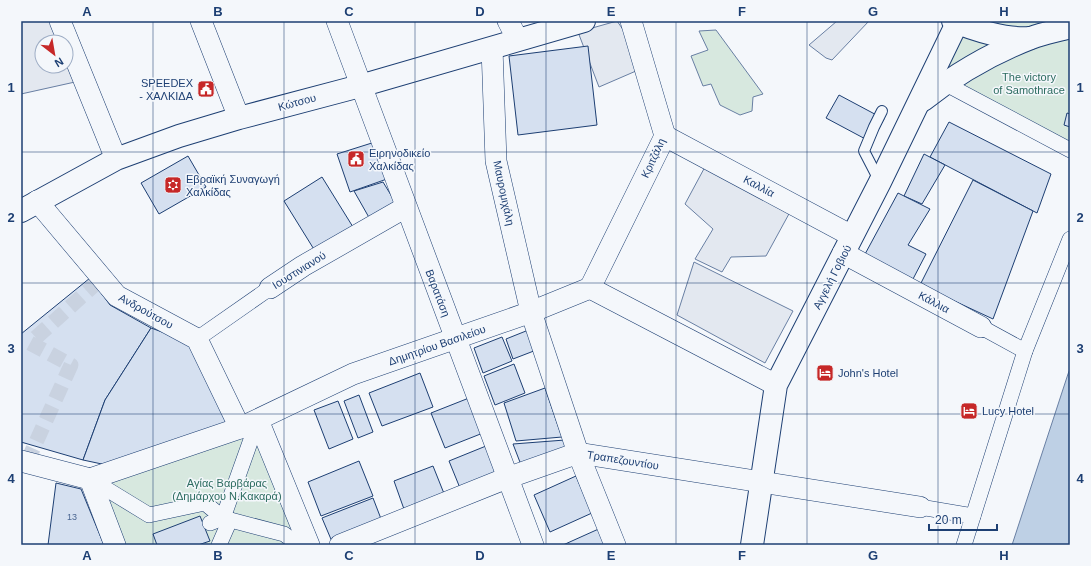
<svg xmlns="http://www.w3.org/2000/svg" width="1091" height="566" font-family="Helvetica,sans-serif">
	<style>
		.green { fill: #d7e8df; stroke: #687fa3 }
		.parking { fill: #e3e8f0; stroke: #687fa3; fill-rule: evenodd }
		.water { fill: #bed0e5; stroke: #687fa3 }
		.building { fill: #d5e0f0; stroke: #1d3f73 }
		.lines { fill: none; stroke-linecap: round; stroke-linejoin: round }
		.pedestrian-tunnel { stroke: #c9d2e0; stroke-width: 15; stroke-dasharray: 15 8; stroke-linecap: butt }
		.service-casing { stroke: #1d3f73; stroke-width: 12 }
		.pedestrian-casing { stroke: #1d3f73; stroke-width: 16 }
		.minor-casing { stroke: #1d3f73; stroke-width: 22 }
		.primary-casing { stroke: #1d3f73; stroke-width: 24 }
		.service { stroke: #f4f7fb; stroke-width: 10 }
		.pedestrian { stroke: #f4f7fb; stroke-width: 15 }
		.minor { stroke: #f4f7fb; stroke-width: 21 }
		.primary { stroke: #f4f7fb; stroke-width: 22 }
		.grid { fill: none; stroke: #1d3f73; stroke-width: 1; stroke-opacity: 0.55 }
		.labels { text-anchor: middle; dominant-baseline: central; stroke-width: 3; stroke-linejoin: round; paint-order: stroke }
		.number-label { font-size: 9px; fill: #4b6792 }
		.park-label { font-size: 11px; fill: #2c6c60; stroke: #f4f7fb }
		.poi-label { font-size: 11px; fill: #1d3f73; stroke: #f4f7fb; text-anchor: start }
		.street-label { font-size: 11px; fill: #1d3f73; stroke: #f4f7fb }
		.neatline { fill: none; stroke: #1d3f73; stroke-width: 1.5 }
		.grid-label { font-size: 13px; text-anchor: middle; font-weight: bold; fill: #1d3f73 }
	</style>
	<rect width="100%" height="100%" fill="#f4f7fb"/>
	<g class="green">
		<path d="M958 21H1065L1070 23V150L935 70Z"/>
		<path d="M716 30 763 94 753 97 752 111 740 115 720 105 711 84 703 86 691 56 708 50 699 31Z"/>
		<path d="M258 420 309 545H115L90 479Z"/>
	</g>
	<g class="parking">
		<path d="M21 21H60L84 80 21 94ZM42 42H66V66H42Z"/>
		<path d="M617 21 624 31 636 71 599 87 578 32Z"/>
		<path d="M837 21H869L832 60 826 58 809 45Z"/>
		<path d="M706 165 790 212 766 256 731 257 722 272 695 259 713 229 685 204Z"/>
		<path d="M694 262 793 311 765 363 677 315Z"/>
	</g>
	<path class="water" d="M1070 369V545H1012L1068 374Z"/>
	<g class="building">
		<path d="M588 46 597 125 518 135 509 56Z"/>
		<path d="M839 95 884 119 871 142 826 118Z"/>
		<path d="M1067 113 1070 114V127L1064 125Z"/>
		<path d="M949 122 1051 174 1037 213 930 157Z"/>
		<path d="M375 142 387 179 350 192 337 154Z"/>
		<path d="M924 154 945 165 922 204 904 196Z"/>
		<path d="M188 156 206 187 159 214 141 183Z"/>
		<path d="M322 177 353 227 315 251 284 201Z"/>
		<path d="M973 180 1033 211 993 319 920 285Z"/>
		<path d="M383 182 397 205 371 221 354 191Z"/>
		<path d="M898 193 930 209 908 245 926 254 913 279 864 256Z"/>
		<path d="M90 278 110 305 151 328 105 400 83 460 21 442V334Z"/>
		<path d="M151 328 190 342 230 423 116 467 83 460 105 400Z"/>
		<path d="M531 329 539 349 513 359 506 339Z"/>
		<path d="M502 337 512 361 483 373 474 348Z"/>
		<path d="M514 364 525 393 495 405 484 376Z"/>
		<path d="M420 373 433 407 382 426 369 393Z"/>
		<path d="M545 388 562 437 516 441 504 403Z"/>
		<path d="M359 395 373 432 358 438 344 401Z"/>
		<path d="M469 398 483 433 445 448 431 413Z"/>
		<path d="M338 401 353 439 329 449 314 410Z"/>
		<path d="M565 440 567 454 523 470 513 444Z"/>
		<path d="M486 446 499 478 462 493 449 461Z"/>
		<path d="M359 461 373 496 321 516 308 482Z"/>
		<path d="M433 466 445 496 405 512 394 481Z"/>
		<path d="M576 476 592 513 550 532 534 495Z"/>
		<path d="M56 483 81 489 104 545H48Z"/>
		<path d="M373 498 383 524 333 544 322 518Z"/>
		<path d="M200 516 210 541 198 545H157L153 534Z"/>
		<path d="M603 527 610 545H563Z"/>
	</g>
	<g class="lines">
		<path class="pedestrian-tunnel" d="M27 462 71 365 30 343 102 278"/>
		<g class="service-casing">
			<path id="service" d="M880 182 864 151 874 127 882 111"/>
		</g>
		<g class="pedestrian-casing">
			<g id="pedestrian">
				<path d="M944 83 1070 150"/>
				<path d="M981 327 1025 351"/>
				<path d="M197 339 270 288"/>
				<path d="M90 479 149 515 205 503 223 518 258 420"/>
				<path d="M920 507 973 516"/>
				<path d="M210 523 223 518 284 534 299 545"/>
				<path d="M219 545 230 520"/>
				<path d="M964 545 1025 351 1070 239"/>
			</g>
		</g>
		<g class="minor-casing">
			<g id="minor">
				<path d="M60 21 116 159"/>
				<path d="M201 21 239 118"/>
				<path d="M337 21 533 545"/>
				<path d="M508 21 518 40"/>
				<path d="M492 48 496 161 531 312 578 453 615 545"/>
				<path d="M665 136 852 236"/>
				<path d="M37 201 117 296 197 339 240 428"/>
				<path d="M843 253 981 327"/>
				<path d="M270 288 303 266 406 207"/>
				<path d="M590 288 665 136 631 21"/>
				<path d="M258 420 309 545"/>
				<path d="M21 461 90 479"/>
				<path d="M90 479 240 428 353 374 531 312 590 288 776 385"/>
				<path d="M90 479 115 545"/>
				<path d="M340 545 507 478 578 453 920 507"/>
			</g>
		</g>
		<g class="primary-casing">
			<g id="primary">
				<path d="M953 21C974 30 1007 40 1030 38"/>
				<path d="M923 100C956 74 992 53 1031 38 1044 33 1057 31 1070 27"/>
				<path d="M21 211 116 159 179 136 239 118 360 86 584 21"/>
				<path d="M752 545 776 385 880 182 958 21"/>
			</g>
		</g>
		<use href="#service" class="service"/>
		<use href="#pedestrian" class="pedestrian"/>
		<use href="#minor" class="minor"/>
		<use href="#primary" class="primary"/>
	</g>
	<path class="grid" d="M153 21V545M284 21V545M415 21V545M546 21V545M676 21V545M807 21V545M938 21V545M21 152H1070M21 283H1070M21 414H1070"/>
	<defs>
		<g id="civic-square" transform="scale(0.9)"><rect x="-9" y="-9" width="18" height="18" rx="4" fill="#c62828" stroke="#f4f7fb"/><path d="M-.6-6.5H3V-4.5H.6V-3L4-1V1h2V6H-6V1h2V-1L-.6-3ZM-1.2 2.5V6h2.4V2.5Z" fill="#fff"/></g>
		<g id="synagogue-square" transform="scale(0.9)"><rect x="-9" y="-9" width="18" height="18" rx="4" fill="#c62828" stroke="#f4f7fb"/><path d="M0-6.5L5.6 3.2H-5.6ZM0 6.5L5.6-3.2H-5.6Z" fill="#fff"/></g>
		<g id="hotel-square" transform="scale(0.9)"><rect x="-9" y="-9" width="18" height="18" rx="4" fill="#c62828" stroke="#f4f7fb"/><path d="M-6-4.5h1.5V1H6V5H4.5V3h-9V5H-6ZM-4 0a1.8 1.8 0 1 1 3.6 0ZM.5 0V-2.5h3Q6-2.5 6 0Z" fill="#fff"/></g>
	</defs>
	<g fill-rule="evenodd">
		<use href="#civic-square" x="206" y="89"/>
		<use href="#civic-square" x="356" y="159"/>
		<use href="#synagogue-square" x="173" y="185"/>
		<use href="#hotel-square" x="825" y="373"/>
		<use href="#hotel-square" x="969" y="411"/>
	</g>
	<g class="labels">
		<g class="number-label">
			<text x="72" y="517">13</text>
		</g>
		<g class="park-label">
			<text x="1029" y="77">The victory<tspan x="1029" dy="13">of Samothrace</tspan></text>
			<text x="227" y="483">Αγίας Βαρβάρας<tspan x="227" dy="13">(Δημάρχου Ν.Κακαρά)</tspan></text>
		</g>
		<g class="poi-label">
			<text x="193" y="83" text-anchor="end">SPEEDEX<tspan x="193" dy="13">- ΧΑΛΚΙΔΑ</tspan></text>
			<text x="369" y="153">Ειρηνοδικείο<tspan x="369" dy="13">Χαλκίδας</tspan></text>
			<text x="186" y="179">Εβραϊκή Συναγωγή<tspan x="186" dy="13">Χαλκίδας</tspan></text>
			<text x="838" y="373">John's Hotel</text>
			<text x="982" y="411">Lucy Hotel</text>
		</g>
		<g class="street-label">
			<text transform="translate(297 102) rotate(-15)">Κώτσου</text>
			<text transform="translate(653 158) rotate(-65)">Κριτζάλη</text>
			<text transform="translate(759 186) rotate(28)">Καλλία</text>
			<text transform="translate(504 193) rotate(78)">Μαυρομιχάλη</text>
			<text transform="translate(299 270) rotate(-32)">Ιουστινιανού</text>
			<text transform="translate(832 277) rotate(-63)">Αγγελή Γοβιού</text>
			<text transform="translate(438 293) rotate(69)">Βαρατάση</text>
			<text transform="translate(934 302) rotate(28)">Κάλλια</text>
			<text transform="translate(146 311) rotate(29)">Ανδρούτσου</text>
			<text transform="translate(437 345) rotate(-19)">Δημητρίου Βασιλείου</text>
			<text transform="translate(623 460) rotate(9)">Τραπεζουντίου</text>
		</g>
	</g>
	<rect width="1091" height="566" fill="none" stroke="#f4f7fb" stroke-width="44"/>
	<g transform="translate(54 54) rotate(149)"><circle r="19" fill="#f4f7fb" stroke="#9eadc5"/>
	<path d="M0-3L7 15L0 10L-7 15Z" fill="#c62828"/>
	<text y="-6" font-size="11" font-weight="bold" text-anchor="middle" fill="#1d3f73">N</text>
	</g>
	<path d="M929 524v6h68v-6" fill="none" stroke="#1d3f73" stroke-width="2"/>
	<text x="935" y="524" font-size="12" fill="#1d3f73" stroke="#f4f7fb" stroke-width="3" paint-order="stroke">20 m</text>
	<rect x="22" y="22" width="1047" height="522" class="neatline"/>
	<g class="grid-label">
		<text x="87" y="16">A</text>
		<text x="218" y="16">B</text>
		<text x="349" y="16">C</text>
		<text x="480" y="16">D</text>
		<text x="611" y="16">E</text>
		<text x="742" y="16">F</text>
		<text x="873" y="16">G</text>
		<text x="1004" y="16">H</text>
		<text x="11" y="92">1</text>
		<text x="1080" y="92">1</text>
		<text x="11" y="222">2</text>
		<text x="1080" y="222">2</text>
		<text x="11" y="353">3</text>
		<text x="1080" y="353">3</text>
		<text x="11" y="483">4</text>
		<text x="1080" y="483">4</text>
		<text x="87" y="560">A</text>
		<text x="218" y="560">B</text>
		<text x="349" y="560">C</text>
		<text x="480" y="560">D</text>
		<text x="611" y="560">E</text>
		<text x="742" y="560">F</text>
		<text x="873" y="560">G</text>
		<text x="1004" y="560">H</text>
	</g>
</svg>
